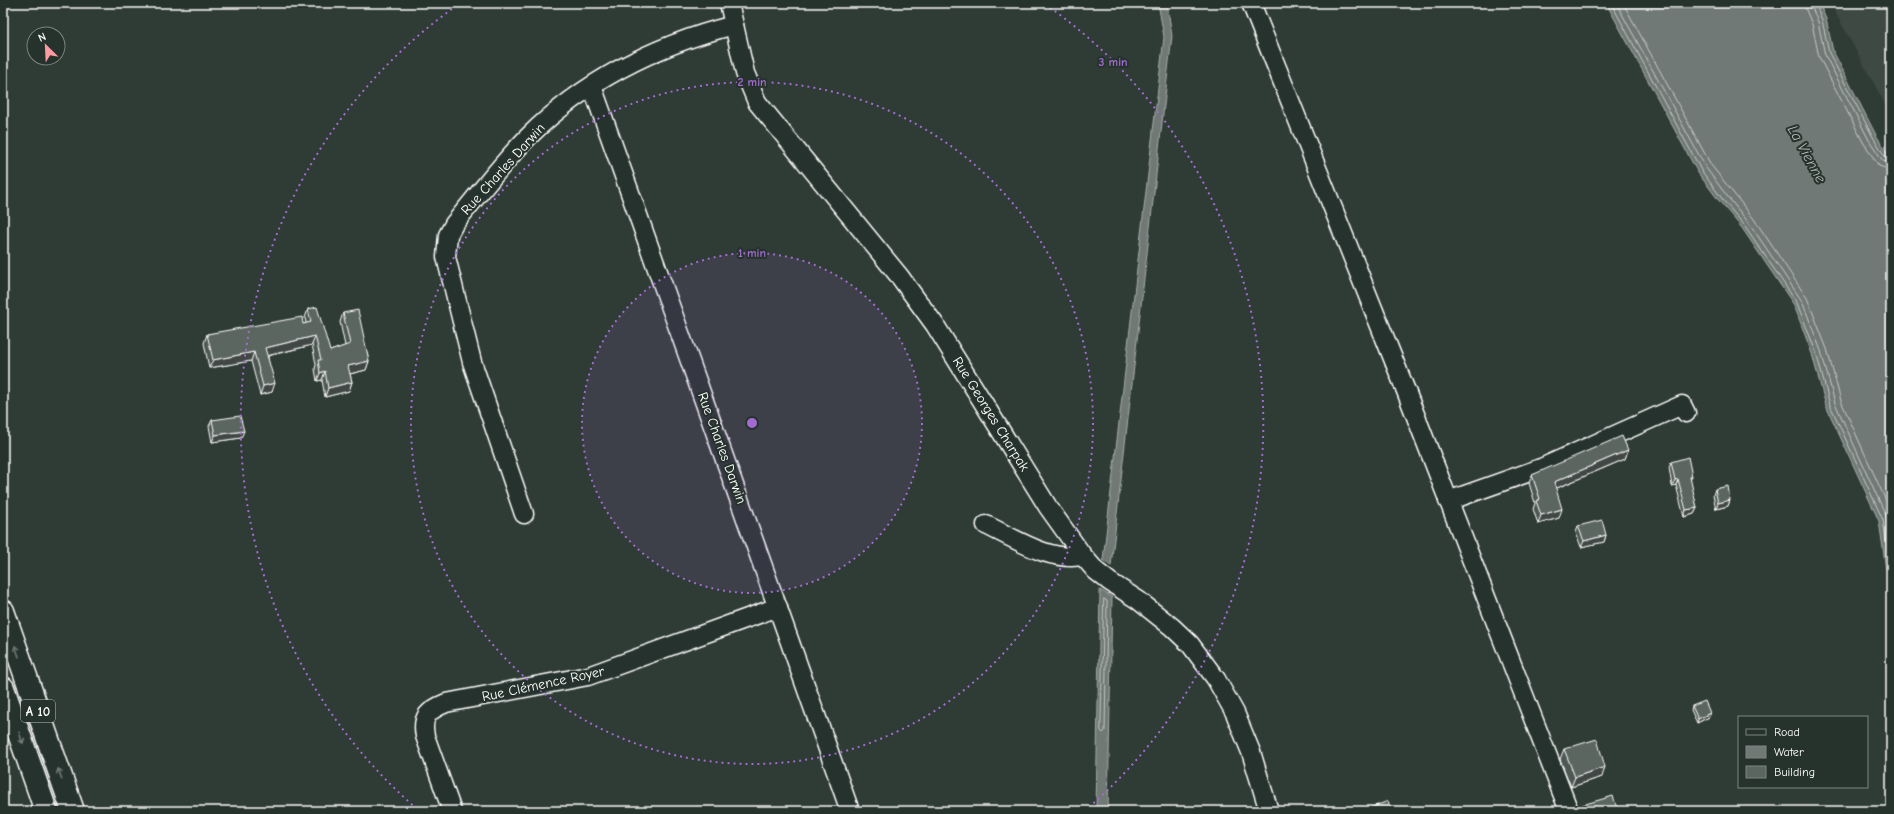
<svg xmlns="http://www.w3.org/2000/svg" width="1894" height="814" font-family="'Comic Neue',sans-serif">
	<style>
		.built { fill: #3c4842 }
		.water { fill: #707975; stroke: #a9afac }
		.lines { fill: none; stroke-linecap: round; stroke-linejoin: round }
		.shore { stroke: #c6c9c8; stroke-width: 1 }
		.minor-casing { stroke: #fff; stroke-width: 21 }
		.highway-casing { stroke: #fff; stroke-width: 25 }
		.minor { stroke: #26332d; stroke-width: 18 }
		.highway { stroke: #26332d; stroke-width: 22 }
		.wall { fill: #4e5853; stroke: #fff }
		.shaded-wall { fill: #404744; stroke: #fff }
		.building { fill: #5b6661; stroke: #fff }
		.oneway { stroke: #727a76 }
		.ring { fill: none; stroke: #a36bd2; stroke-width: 2; stroke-dasharray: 2 4 }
		.labels { text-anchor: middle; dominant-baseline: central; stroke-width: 4; stroke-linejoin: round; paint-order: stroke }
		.shield { fill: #26332d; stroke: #bec2c0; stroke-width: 1 }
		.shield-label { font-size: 13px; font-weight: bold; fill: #fff }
		.street-label { font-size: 14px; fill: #fff; stroke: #26332d }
		.water-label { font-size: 15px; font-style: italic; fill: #b8bcba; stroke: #26332d }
		.centre { fill: #a36bd2; stroke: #26332d; stroke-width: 2 }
		.ring-label { font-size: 12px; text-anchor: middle; font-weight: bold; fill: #a36bd2; stroke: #26332d; stroke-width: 4; stroke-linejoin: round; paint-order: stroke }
	</style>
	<rect width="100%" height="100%" fill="#2f3b35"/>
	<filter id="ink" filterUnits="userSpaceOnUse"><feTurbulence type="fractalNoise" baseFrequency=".025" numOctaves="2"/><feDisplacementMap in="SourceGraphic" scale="8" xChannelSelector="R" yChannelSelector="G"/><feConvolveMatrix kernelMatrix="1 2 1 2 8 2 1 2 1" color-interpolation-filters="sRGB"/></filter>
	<g filter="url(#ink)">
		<path class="built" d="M1830 3H1891V115Z"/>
		<g class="water">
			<path d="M1158 3H1167L1172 36 1111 566 1103 560 1164 37Z"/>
			<path d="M1606 3H1819L1826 19 1833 51 1876 135 1891 158V590L1886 569 1879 521 1826 406 1812 354 1794 305 1742 228 1720 202 1698 173Z"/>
			<path d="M1100 590 1112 597 1108 811H1096Z"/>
		</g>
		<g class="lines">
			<g class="shore">
				<path d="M1611 3 1701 170 1723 200 1745 226 1797 303 1816 352 1830 405 1883 520 1891 574"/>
				<path d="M1616 3 1706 168 1727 196 1749 223 1802 301 1821 351 1835 403 1887 518 1891 542"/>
				<path d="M1623 3 1711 165 1754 219 1807 298 1827 349 1841 401 1891 512"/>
				<path d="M1804 3 1806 10 1812 24 1819 57 1863 142 1879 166 1891 170"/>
				<path d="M1810 3 1818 22 1825 55 1869 140 1883 161 1891 164"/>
				<path d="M1815 3 1822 20 1829 53 1873 137 1886 158 1891 159"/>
				<path d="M1104 599 1107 601 1105 731 1103 733 1101 731Z"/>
			</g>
			<g class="minor-casing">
				<g id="minor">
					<path d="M729 3 745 73 757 102 900 277 935 325 1048 507 1083 556 1096 571 1110 582 1138 600 1172 627 1190 644 1216 679 1235 713 1251 752 1269 811"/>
					<path d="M1251 3 1406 391 1569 811"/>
					<path d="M592 86 850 811"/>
					<path d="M1448 501 1541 468 1682 405 1686 413"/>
					<path d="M524 514 472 362 446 257 448 235 454 224C479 194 502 163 529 136 587 79 656 45 734 25"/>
					<path d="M986 525C1016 539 1049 562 1083 556"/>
					<path d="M452 811 425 736C421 716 429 710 446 703L588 676 778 607"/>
				</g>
			</g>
			<g class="highway-casing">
				<g id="highway">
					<path d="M3 611 73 811"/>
					<path d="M3 688 46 811"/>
				</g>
			</g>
			<use href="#minor" class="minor"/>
			<use href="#highway" class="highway"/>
		</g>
		<g class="wall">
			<path d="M308 309 330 351 345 346 340 322 343 313 369 361 366 370 350 374 352 382 349 391 325 397 322 380 317 381 315 369 316 364 312 345 268 356 272 392 260 395 251 361 209 368 204 343 207 334 303 324 306 323 305 318Z"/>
			<path d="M212 420 241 438 212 442 209 426Z"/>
			<path d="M1628 450 1625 459 1555 489 1559 518 1538 524 1533 509 1535 503 1529 483 1532 475Z"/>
			<path d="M1671 462 1692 476 1690 481 1697 508 1694 514 1684 517 1676 485 1672 486 1669 468Z"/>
			<path d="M1715 489 1730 500 1728 506 1716 509 1713 495Z"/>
			<path d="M1578 526 1606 535 1604 542 1581 547 1576 533Z"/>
			<path d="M1692 706 1710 713 1709 717 1697 723 1691 710Z"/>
			<path d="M1564 749 1602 777 1571 787 1560 759Z"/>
			<path d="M1582 805 1615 811H1580Z"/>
		</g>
		<g class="shaded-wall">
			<path d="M315 336 312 345 262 357 265 348Z"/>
			<path d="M254 352 251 361 209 368 213 360Z"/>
			<path d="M369 361 366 370 345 375 348 366Z"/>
			<path d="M325 371 322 380 317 381 320 373Z"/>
			<path d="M352 382 349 391 325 397 328 388Z"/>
			<path d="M275 383 272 392 260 395 263 386Z"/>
			<path d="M244 431 241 438 212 442 215 435Z"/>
			<path d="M1628 450 1625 459 1550 491 1554 482Z"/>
			<path d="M1678 479 1676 485 1672 486 1675 480Z"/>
			<path d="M1730 500 1728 506 1716 509 1718 503Z"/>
			<path d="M1697 508 1694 514 1684 517 1686 510Z"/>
			<path d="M1562 509 1559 518 1538 524 1541 515Z"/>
			<path d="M1606 535 1604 542 1581 547 1584 541Z"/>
			<path d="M1710 713 1709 717 1697 723 1698 719Z"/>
			<path d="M1605 767 1602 777 1571 787 1575 777Z"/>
			<path d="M1617 808 1615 811H1605Z"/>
		</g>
		<g class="building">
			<path d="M317 307 330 351 350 344 343 313 358 310 369 361 348 366 352 382 328 388 325 371 320 373 318 360H321L315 336 265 348 275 383 263 386 254 352 213 360 207 334 302 317 303 324 311 322 308 309Z"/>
			<path d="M240 416 244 431 215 435 212 420Z"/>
			<path d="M1622 436 1628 450 1554 482 1562 509 1541 515 1536 501 1540 499 1532 475Z"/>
			<path d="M1688 457 1692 476 1690 477 1697 508 1686 510 1678 479 1675 480 1671 462Z"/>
			<path d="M1728 486 1730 500 1718 503 1715 489Z"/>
			<path d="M1602 520 1606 535 1584 541 1578 526Z"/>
			<path d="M1705 701 1710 713 1698 719 1692 706Z"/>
			<path d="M1597 739 1605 767 1575 777 1564 749Z"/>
			<path d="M1613 796 1617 808 1605 811H1585L1582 805Z"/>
			<path d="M1388 801 1392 811H1363Z"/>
		</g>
		<defs><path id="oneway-shaft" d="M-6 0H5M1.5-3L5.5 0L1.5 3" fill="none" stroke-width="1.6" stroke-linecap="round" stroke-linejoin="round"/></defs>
		<g class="oneway">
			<use href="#oneway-shaft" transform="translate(17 651) rotate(-109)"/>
			<use href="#oneway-shaft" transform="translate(21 738) rotate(71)"/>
			<use href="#oneway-shaft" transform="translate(60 774) rotate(-109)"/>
		</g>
	</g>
	<circle cx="752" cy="423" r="170" fill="#a36bd2" fill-opacity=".12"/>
	<g class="ring">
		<circle cx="752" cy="423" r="170"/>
		<circle cx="752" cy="423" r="341"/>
		<path d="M417 809A511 511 0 0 1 459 4M1045 4A511 511 0 0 1 1087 809"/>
	</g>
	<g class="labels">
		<rect class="shield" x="21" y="700" width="34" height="22" rx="3"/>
		<g class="shield-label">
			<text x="38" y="711">A 10</text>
		</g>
		<g class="street-label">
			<text transform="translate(503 169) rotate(-48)">Rue Charles Darwin</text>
			<text transform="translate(991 414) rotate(58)">Rue Georges Charpak</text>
			<text transform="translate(722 448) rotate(70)">Rue Charles Darwin</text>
			<text transform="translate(543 684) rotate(-12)">Rue Clémence Royer</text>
		</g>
		<g class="water-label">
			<text transform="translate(1807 154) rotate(61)">La Vienne</text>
		</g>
	</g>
	<circle cx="752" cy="423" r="6" class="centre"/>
	<g class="ring-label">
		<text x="1113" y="66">3 min</text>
		<text x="752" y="86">2 min</text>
		<text x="752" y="257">1 min</text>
	</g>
	<rect width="1894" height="814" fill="none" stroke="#26332d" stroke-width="16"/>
	<rect x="8" y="8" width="1878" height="798" fill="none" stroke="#fff" stroke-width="1.5" filter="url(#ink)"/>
	<rect x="1738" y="716" width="130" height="72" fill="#26332d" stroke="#7d8581"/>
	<rect x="1746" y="729" width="20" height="6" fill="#26332d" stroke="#7d8581"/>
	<text x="1774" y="736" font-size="12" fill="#ffffff">Road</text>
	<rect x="1746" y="746" width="20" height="12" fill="#707975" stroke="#7d8581"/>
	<text x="1774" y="756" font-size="12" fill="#ffffff">Water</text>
	<rect x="1746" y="766" width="20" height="12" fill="#5b6661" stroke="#7d8581"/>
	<text x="1774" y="776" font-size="12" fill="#ffffff">Building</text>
	<g transform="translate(46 46) rotate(336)"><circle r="19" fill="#26332d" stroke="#7d8581"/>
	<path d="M0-3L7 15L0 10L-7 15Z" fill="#ff9aa2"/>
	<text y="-6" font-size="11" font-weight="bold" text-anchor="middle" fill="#ffffff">N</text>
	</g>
</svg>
